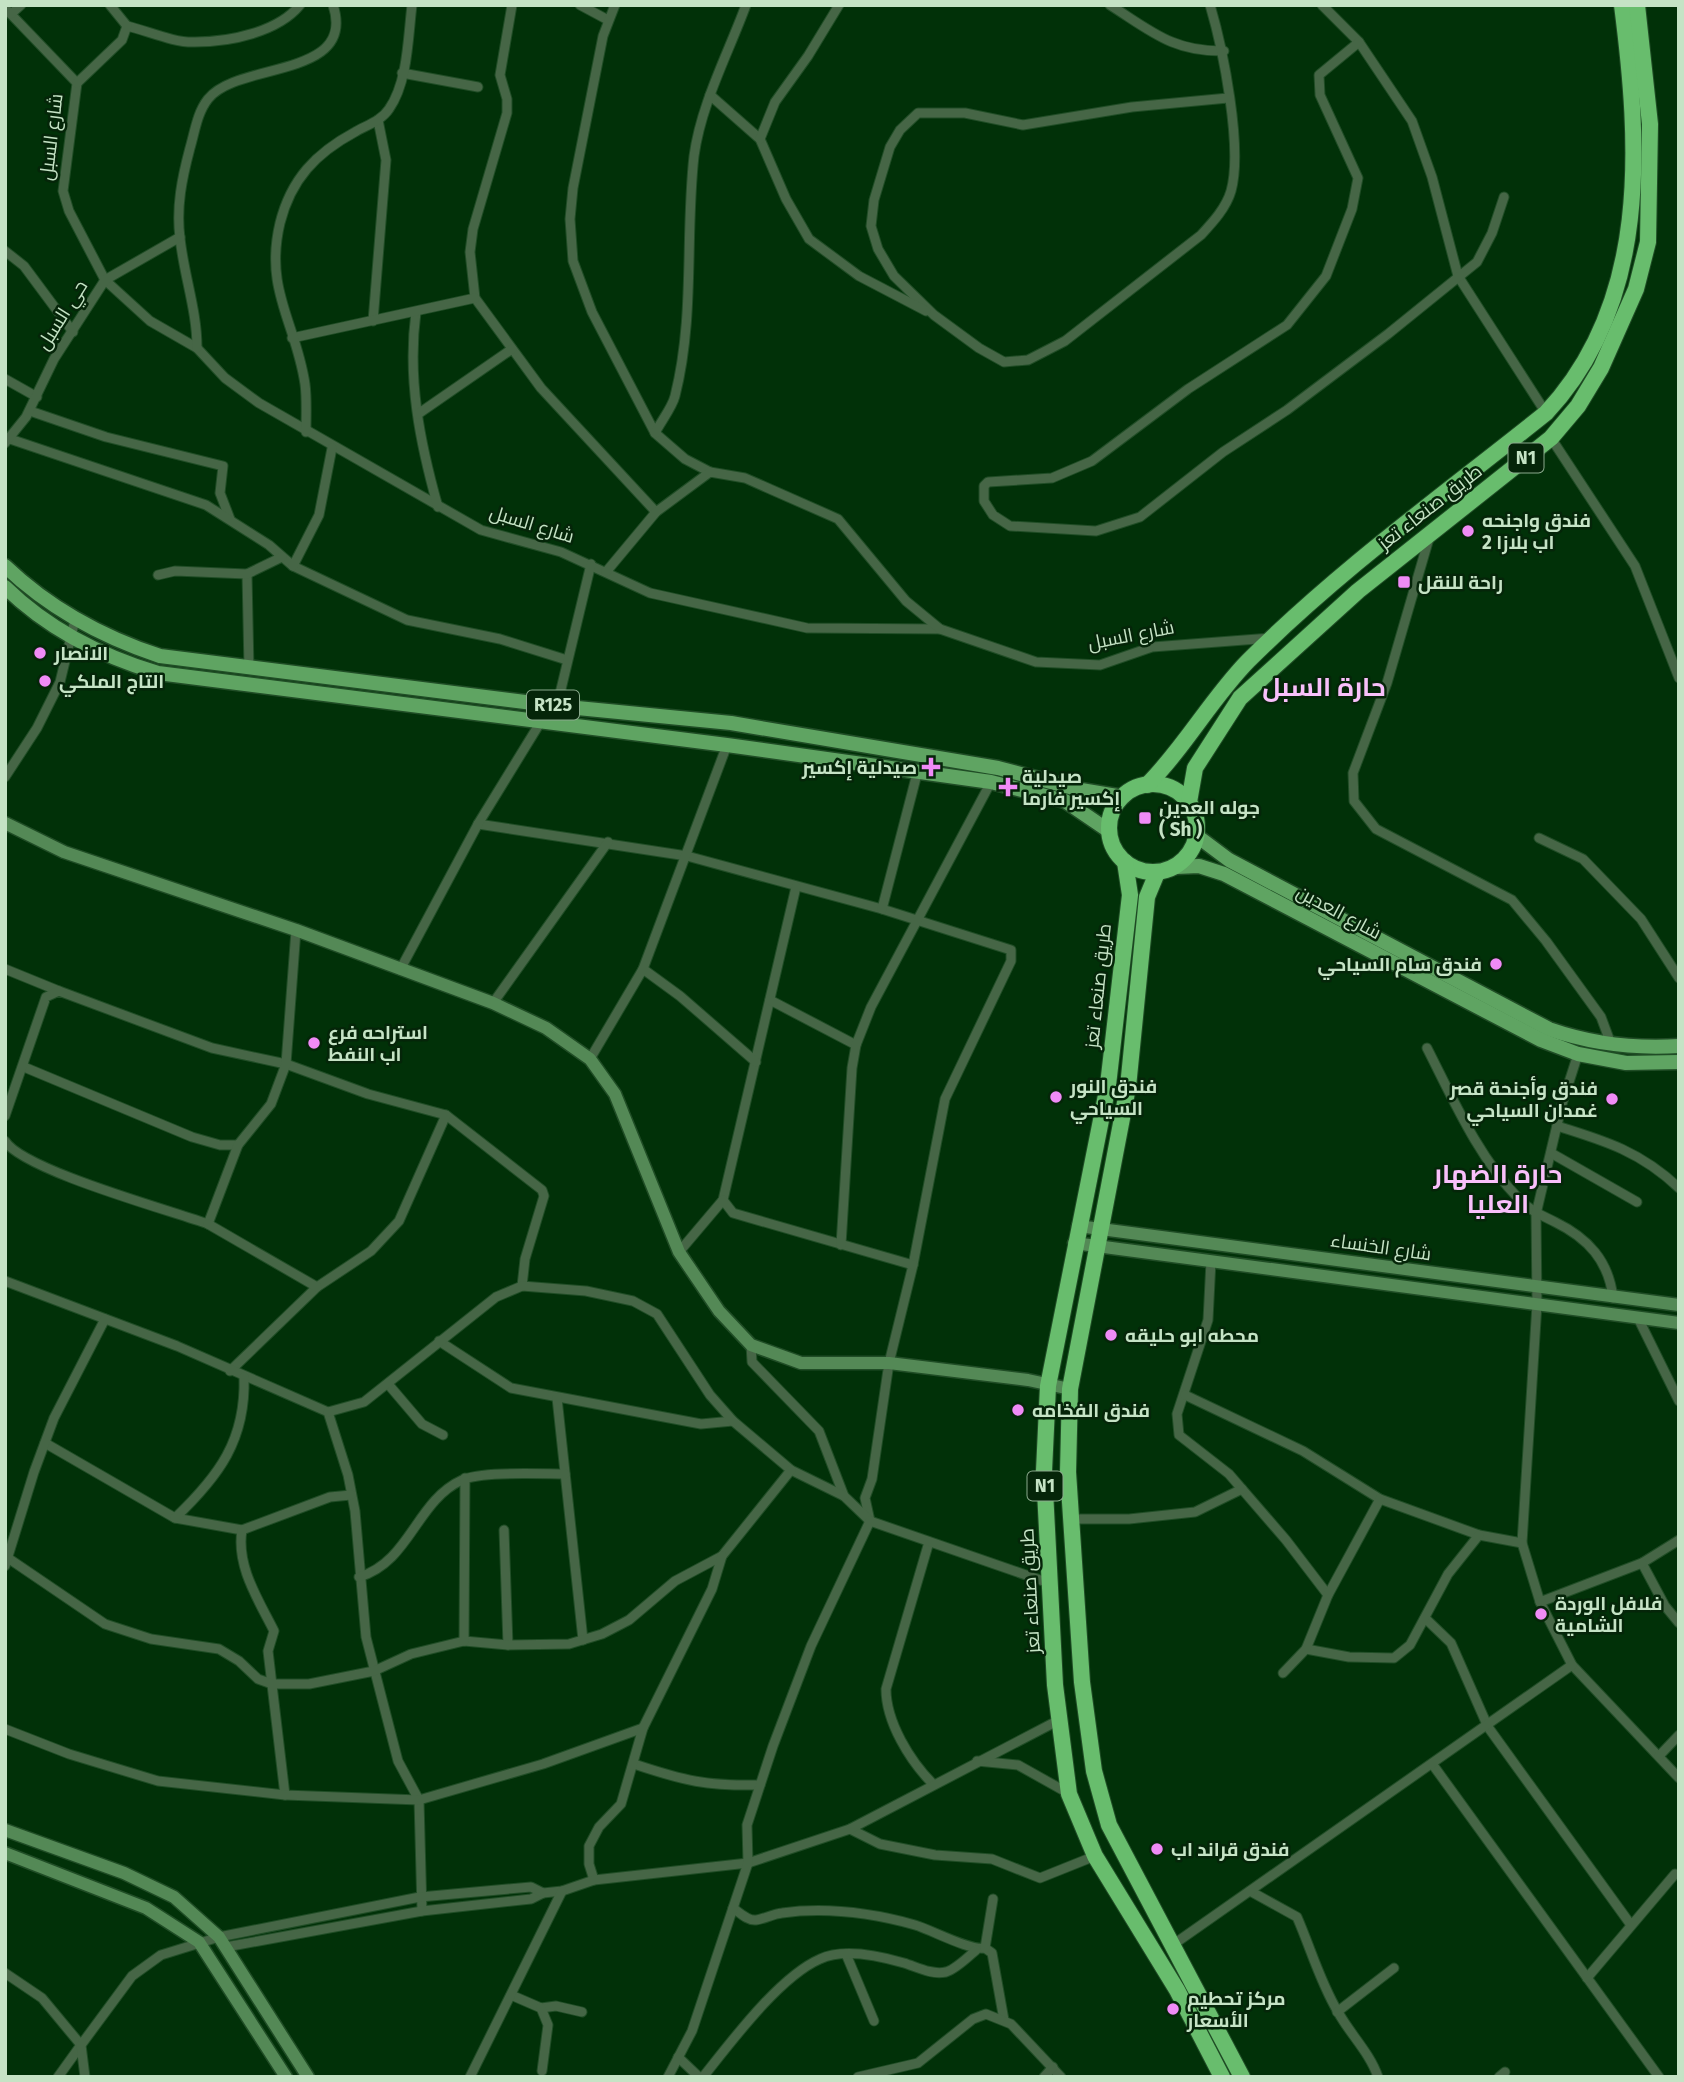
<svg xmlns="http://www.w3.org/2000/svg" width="1684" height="2082" font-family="'Fira Sans',Cairo,sans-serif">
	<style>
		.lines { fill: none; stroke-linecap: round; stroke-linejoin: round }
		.street-casing { stroke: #204d26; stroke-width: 11 }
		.secondary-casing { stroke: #204d26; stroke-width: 15 }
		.primary-casing { stroke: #204d26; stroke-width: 17 }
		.highway-casing { stroke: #204d26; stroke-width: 18 }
		.street { stroke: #466646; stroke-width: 9 }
		.secondary { stroke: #548956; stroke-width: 12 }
		.primary { stroke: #5fa462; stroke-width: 14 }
		.highway { stroke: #68bd6d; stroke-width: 16 }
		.poi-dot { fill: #f08bf6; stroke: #052509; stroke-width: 2.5 }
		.labels { text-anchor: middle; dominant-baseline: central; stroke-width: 5; stroke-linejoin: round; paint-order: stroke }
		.shield { fill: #052509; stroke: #8baa8d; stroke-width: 2 }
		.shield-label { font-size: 18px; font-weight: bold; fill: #c5e3c5 }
		.street-label { font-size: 19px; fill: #c5e3c5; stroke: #052509 }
		.poi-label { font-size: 19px; font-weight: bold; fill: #c5e3c5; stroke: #052509; text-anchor: start }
		.district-label { font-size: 26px; font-weight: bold; fill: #f9c0fb; stroke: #052509 }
	</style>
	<rect width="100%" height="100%" fill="#013108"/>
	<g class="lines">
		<g class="street-casing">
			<g id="street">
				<path d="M512 5 500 75 507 99V113L473 229 470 252 475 298 541 388 656 512"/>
				<path d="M580 5 608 20"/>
				<path d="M615 5 603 36 573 188 570 219 573 261 592 312 655 433 685 459 710 472"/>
				<path d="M1110 5C1151 31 1173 52 1224 51"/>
				<path d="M1210 5C1223 49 1243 148 1231 191 1226 208 1213 222 1201 235L1065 341 1028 360 1004 362 979 348 934 315 894 276 878 249 871 226 874 200 890 147 900 130 918 113H965L1023 125 1132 107 1228 98"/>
				<path d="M1322 5 1359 42 1412 121 1432 177 1458 276 1546 413"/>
				<path d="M5 8 77 83 63 191 69 211 105 280 150 321 197 348 225 378 259 403 481 530 561 552 650 593 807 628 940 629 1036 662 1100 665 1152 647 1271 638"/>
				<path d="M11 14 21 5"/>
				<path d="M127 26C148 31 174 43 195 42 230 42 278 32 300 5"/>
				<path d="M1359 42 1319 75 1320 95 1358 178 1352 209 1326 276 1287 325 1188 389 1092 461 1052 478 988 482 984 486V501L993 515 1010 526 1096 531 1140 517 1223 452 1287 410 1388 334 1477 262 1492 233 1504 197"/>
				<path d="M402 73 478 87"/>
				<path d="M77 83 122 40 127 26 110 5"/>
				<path d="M710 95 760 139 786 199 809 239 859 276 926 311"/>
				<path d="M760 139 775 102 808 56 839 5"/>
				<path d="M5 251 24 266 73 332"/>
				<path d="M416 312C407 379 420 443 438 507"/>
				<path d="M373 321 386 160 378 120"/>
				<path d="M292 338 475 298"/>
				<path d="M197 348C197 310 184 276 180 238 176 207 182 178 190 148 195 131 197 113 208 99 238 61 357 79 333 5"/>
				<path d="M5 379 37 397"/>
				<path d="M30 411 106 437 223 466 220 493 230 519"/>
				<path d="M418 414 512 349"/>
				<path d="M306 432C306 416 307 399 305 384 296 323 264 290 280 223 291 179 316 153 355 132 367 125 381 121 389 109 408 82 408 37 412 5"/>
				<path d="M655 433C661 421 672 408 675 396 695 317 685 236 694 156 701 104 728 54 746 5"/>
				<path d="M1551 438 1635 566 1679 678"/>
				<path d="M10 439 206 505 269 545 293 566 407 620 500 639 567 660"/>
				<path d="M5 443 26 417 54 359 105 280 180 237"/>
				<path d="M1430 535 1387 683 1353 773 1354 801 1376 829 1512 900 1546 941 1601 1017 1611 1044"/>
				<path d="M293 566 319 515 332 448"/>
				<path d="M606 572 656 512 710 472 745 478 838 519 906 601 940 629"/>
				<path d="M247 574 249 669"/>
				<path d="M158 575 175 571 247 574 282 557"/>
				<path d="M557 706 591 564"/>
				<path d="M5 777 37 728 60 682 75 620"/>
				<path d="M478 824 687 856 882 909 1011 950V961L945 1099 913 1265 889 1363 872 1479 865 1498 870 1521"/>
				<path d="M1539 838 1583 859 1641 919 1679 978"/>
				<path d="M796 887 723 1200 733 1213 913 1265"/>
				<path d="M882 909 918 770"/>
				<path d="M5 969 59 991"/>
				<path d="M643 969 680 996 756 1062"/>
				<path d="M400 970 478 824 540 723"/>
				<path d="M770 1000 856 1045"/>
				<path d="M493 1003 608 842"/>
				<path d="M1427 1048C1453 1099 1478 1157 1519 1199 1529 1210 1541 1215 1555 1222 1588 1238 1609 1261 1613 1298"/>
				<path d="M1578 1054 1562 1104 1536 1214 1537 1304 1522 1543 1540 1602 1572 1665 1679 1778"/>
				<path d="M590 1059 643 969 727 745"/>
				<path d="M24 1067 192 1137 220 1145H238"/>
				<path d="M446 1115 542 1190 544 1196 525 1259 522 1286"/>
				<path d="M5 1116 46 997 59 991 212 1048 286 1064 368 1094 446 1115 399 1221 371 1251 317 1287 230 1371"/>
				<path d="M1557 1126C1606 1141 1641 1152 1679 1188"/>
				<path d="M5 1141C23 1170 169 1210 208 1224L238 1145 271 1104 286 1064 296 930"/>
				<path d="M1551 1153 1637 1202"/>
				<path d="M208 1224 317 1287"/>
				<path d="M841 1245 852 1068 856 1045 871 1007 991 782"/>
				<path d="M679 1252 723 1200"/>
				<path d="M1211 1261 1208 1320 1177 1414 1179 1435 1229 1474 1286 1540 1328 1595"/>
				<path d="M5 1281 177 1346 328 1412 348 1475 355 1511 366 1637 398 1761 419 1800 422 1911"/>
				<path d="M1638 1318 1679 1401"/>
				<path d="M439 1341 511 1388 701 1424 733 1421"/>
				<path d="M751 1345 752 1362 819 1431 844 1496 869 1520"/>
				<path d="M388 1384 422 1424 443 1435"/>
				<path d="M1185 1395 1303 1451 1380 1499 1479 1535 1522 1543"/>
				<path d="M557 1398 583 1640"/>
				<path d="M328 1412 364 1402 496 1297 522 1286 586 1291 633 1301 657 1314 710 1395 733 1421 791 1470 844 1496"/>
				<path d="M45 1443 175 1518 242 1530 330 1497 351 1495"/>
				<path d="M175 1518C219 1476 246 1440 244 1377"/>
				<path d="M1072 1519H1129L1195 1512 1242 1489"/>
				<path d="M242 1530C236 1566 258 1599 274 1631L268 1651 285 1795"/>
				<path d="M504 1530 508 1645"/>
				<path d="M1679 1540 1642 1563 1665 1606 1679 1623"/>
				<path d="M929 1542 886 1689C886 1722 910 1761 933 1784"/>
				<path d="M5 1556 105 1624 151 1639 219 1649 239 1661 258 1679 272 1684H309L374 1671 411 1654 464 1641 508 1645 569 1644 602 1634 629 1620 675 1581 722 1556 791 1470"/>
				<path d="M5 1566 34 1472 54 1418 105 1319"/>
				<path d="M359 1577C410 1562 416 1501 462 1480 482 1471 541 1474 565 1474"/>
				<path d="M1540 1602 1642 1563"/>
				<path d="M1425 1618 1451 1643 1488 1727 1631 1925"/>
				<path d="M464 1641 465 1478"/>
				<path d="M1306 1649 1349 1657 1394 1658 1410 1645 1448 1574 1479 1535"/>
				<path d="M1283 1673 1306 1649 1328 1595 1380 1499"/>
				<path d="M5 1729 69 1754 158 1781 285 1795 419 1800 543 1764 643 1728"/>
				<path d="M1659 1756 1679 1735"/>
				<path d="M977 1761 1018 1765 1068 1793"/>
				<path d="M634 1764C685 1781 706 1786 760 1785"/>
				<path d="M1433 1765 1659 2077"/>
				<path d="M850 1829 880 1844 935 1855 992 1859 1040 1878 1095 1856"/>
				<path d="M594 1880 589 1864V1846L599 1827 621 1804 643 1728 712 1589 722 1556"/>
				<path d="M1250 1891 1297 1917C1311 1949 1320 1982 1338 2012 1350 2034 1370 2053 1378 2077"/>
				<path d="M733 1908C740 1913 748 1921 756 1920 764 1919 773 1914 782 1913 826 1907 872 1913 915 1925 932 1930 970 1951 985 1948L992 1953 1004 2020"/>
				<path d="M1174 1944 1572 1665"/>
				<path d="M226 1947 422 1911 531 1899 543 1893"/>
				<path d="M985 1948 993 1899"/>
				<path d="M846 1954 874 2021"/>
				<path d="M5 1973 42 1998 81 2045 58 2077"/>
				<path d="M1587 1978 1675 1874"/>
				<path d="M511 1995 541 2008 556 2006 582 2012"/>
				<path d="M541 2008 548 2025 542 2071"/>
				<path d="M1337 2012 1394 1968"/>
				<path d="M678 2057 699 2077"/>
				<path d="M85 2077 81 2045 132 1976 161 1955 219 1937 420 1897 531 1887 543 1893 562 1891 594 1880 748 1863 850 1829 1059 1720"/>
				<path d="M470 2077 562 1891"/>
				<path d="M668 2077 692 2031 748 1863 747 1825 773 1746 811 1646 870 1521 1049 1583"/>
				<path d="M703 2077C731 2042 779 1977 820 1959 843 1948 880 1956 904 1963 917 1967 931 1975 946 1972 956 1969 968 1957 976 1950"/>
				<path d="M858 2077 918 2063 973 2019 986 2014 1011 2024 1061 2077"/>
				<path d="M1044 2077 1053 2067"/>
				<path d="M1499 2077 1505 2072"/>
			</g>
		</g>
		<g class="secondary-casing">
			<g id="secondary">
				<path d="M5 823 64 852 296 930 493 1003 546 1028 590 1059 615 1094 679 1252 719 1311 751 1345 801 1363H889L1028 1380 1070 1389"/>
				<path d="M1078 1226 1679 1305"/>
				<path d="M1074 1243 1679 1323"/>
				<path d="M5 1830 124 1873 174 1897 219 1937 308 2077"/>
				<path d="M5 1853 146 1908 199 1942 286 2077"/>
			</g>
		</g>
		<g class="primary-casing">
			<g id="primary">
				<path d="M5 566C49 608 102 637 160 656L557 706 731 723 998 768 1081 790 1123 797"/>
				<path d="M5 587C48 629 101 656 158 673L727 745 991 782 1065 801 1109 831"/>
				<path d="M1197 836 1229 860 1549 1029C1592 1044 1633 1049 1679 1046"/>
				<path d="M1176 867 1199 866 1224 874 1541 1040 1578 1054 1626 1063 1679 1062"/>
			</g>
		</g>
		<g class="highway-casing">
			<g id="highway">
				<circle cx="1153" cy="828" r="44"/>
				<path d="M1147 785C1185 747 1211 699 1248 661 1339 570 1446 493 1546 413 1650 302 1640 145 1622 5"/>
				<path d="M1189 802 1195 768 1240 698 1358 591 1551 438 1578 406 1601 368 1636 289 1648 242 1650 124 1637 5"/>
				<path d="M1125 862 1130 895 1108 1085 1048 1386 1044 1471 1055 1685 1069 1794 1095 1856 1177 1990 1222 2077"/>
				<path d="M1157 873 1147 897 1128 1087 1070 1389 1068 1472 1082 1682 1094 1771 1109 1825 1242 2077"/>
			</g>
		</g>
		<use href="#street" class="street"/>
		<use href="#secondary" class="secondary"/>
		<use href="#primary" class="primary"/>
		<use href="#highway" class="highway"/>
	</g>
	<g class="poi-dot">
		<circle cx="1468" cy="531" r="7"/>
		<rect x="1397" y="575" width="14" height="14" rx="3.5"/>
		<circle cx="40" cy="653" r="7"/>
		<circle cx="45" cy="681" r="7"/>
		<path d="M927.5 756.5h7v7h7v7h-7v7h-7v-7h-7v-7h7z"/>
		<path d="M1004.5 776.5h7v7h7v7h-7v7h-7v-7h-7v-7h7z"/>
		<rect x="1138" y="811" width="14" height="14" rx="3.5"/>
		<circle cx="1496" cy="964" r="7"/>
		<circle cx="314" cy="1043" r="7"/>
		<circle cx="1056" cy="1097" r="7"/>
		<circle cx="1612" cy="1099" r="7"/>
		<circle cx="1111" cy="1335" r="7"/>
		<circle cx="1018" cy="1410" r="7"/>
		<circle cx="1541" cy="1614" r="7"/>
		<circle cx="1157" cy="1849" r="7"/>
		<circle cx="1173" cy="2009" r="7"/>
	</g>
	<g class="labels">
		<g class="shield">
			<rect x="1508.5" y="443.5" width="35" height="29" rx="5"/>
			<rect x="527" y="690.5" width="52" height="29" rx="5"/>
			<rect x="1027.5" y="1471.5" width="35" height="29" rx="5"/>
		</g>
		<g class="shield-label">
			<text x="1526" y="458">N1</text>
			<text x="553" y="705">R125</text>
			<text x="1045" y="1486">N1</text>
		</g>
		<g class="street-label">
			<text transform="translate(51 137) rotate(-83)">شارع السبل</text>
			<text transform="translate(62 315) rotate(-58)">حي السبل</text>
			<text transform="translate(1430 507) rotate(-38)">طريق صنعاء تعز</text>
			<text transform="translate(532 524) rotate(17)">شارع السبل</text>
			<text transform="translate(1131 635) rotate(-11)">شارع السبل</text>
			<text transform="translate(1339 912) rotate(28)">شارع العدين</text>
			<text transform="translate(1098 986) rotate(-84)">طريق صنعاء تعز</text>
			<text transform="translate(1381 1247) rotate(8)">شارع الخنساء</text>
			<text transform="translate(1030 1591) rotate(-93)">طريق صنعاء تعز</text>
		</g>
		<g class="poi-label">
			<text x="1482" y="520">فندق واجنحه<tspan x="1482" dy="22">اب بلازا 2</tspan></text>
			<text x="1418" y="582">راحة للنقل</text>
			<text x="54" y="653">الانصار</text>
			<text x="59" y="681">التاج الملكي</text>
			<text x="917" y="767" text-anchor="end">صيدلية إكسير</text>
			<text x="1022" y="776">صيدلية<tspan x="1022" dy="22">إكسير فارما</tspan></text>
			<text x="1159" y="807">جوله العدين<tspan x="1159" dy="22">( Sh )</tspan></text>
			<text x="1482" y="964" text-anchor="end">فندق سام السياحي</text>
			<text x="328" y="1032">استراحه فرع<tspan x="328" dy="22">اب النفط</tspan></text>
			<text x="1070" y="1086">فندق النور<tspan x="1070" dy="22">السياحي</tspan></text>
			<text x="1598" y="1088" text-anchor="end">فندق وأجنحة قصر<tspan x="1598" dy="22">غمدان السياحي</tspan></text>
			<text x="1125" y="1335">محطه ابو حليقه</text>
			<text x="1032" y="1410">فندق الفخامه</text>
			<text x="1555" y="1603">فلافل الوردة<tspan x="1555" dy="22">الشامية</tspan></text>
			<text x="1171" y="1849">فندق قراند اب</text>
			<text x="1187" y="1998">مركز تحطيم<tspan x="1187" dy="22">الأسعار</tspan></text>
		</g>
		<g class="district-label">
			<text x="1324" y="687">حارة السبل</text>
			<text x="1498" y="1174">حارة الضهار<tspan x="1498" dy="30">العليا</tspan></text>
		</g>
	</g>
	<rect width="1684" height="2082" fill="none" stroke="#c5e3c5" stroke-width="14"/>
</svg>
